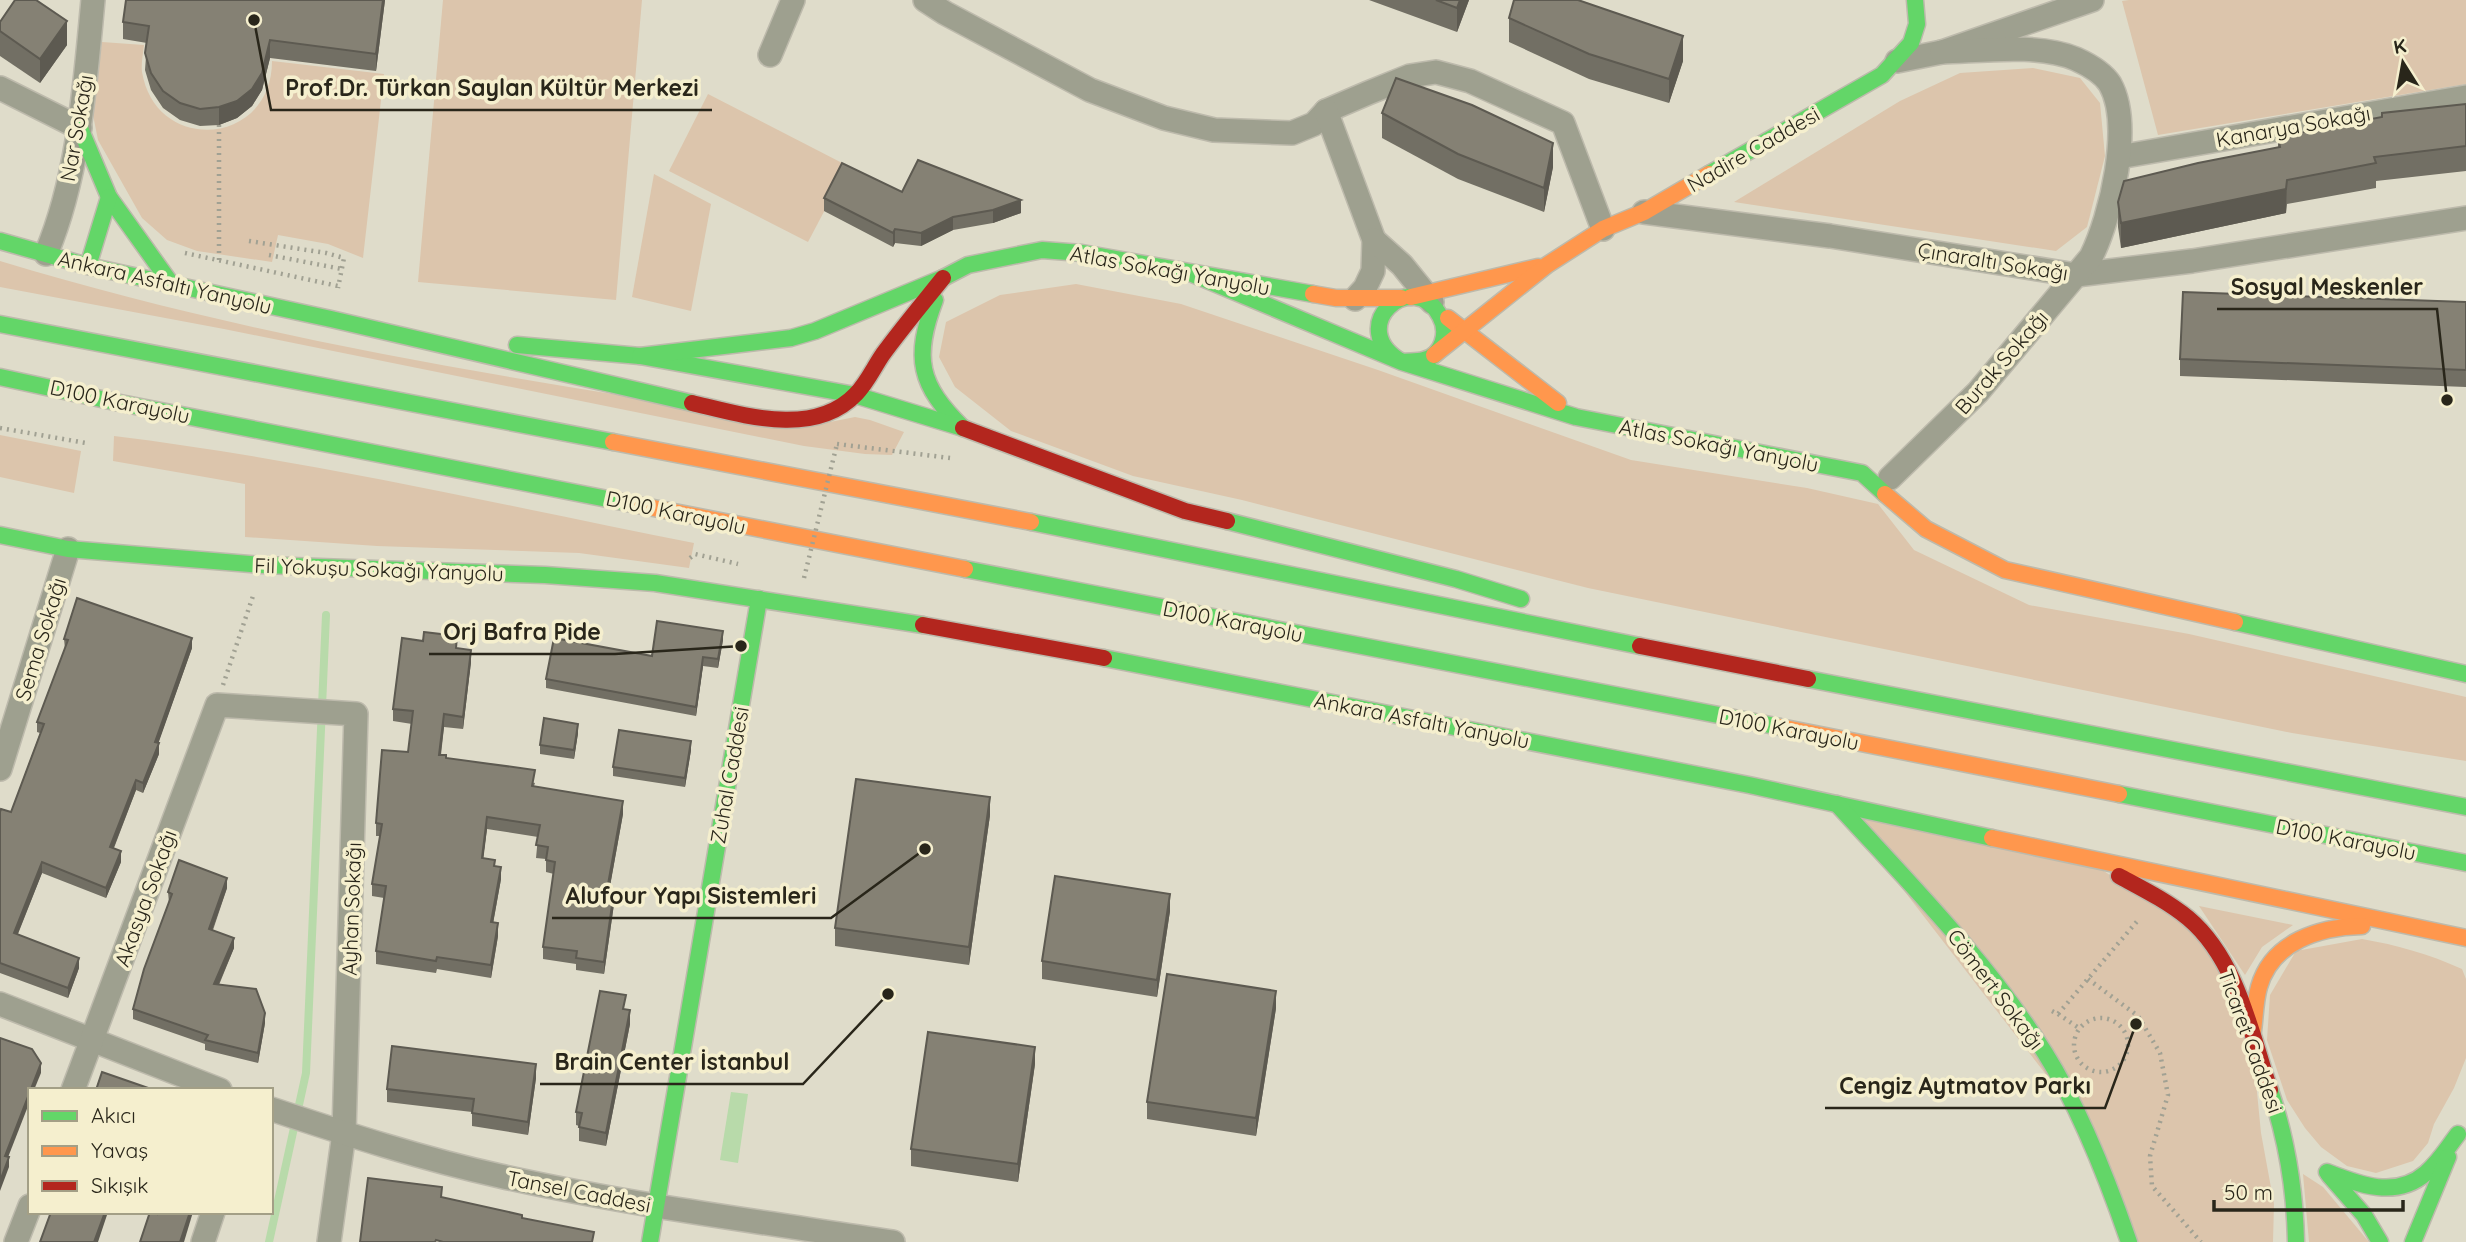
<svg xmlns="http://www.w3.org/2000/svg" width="2466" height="1242" font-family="Quicksand,sans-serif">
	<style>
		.green { fill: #dcc5ac }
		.water { fill: #b8daaa }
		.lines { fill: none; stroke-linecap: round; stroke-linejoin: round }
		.stream { stroke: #b8daaa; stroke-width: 8 }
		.street-casing { stroke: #bdbaac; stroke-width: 26 }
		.fast-casing { stroke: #bdbaac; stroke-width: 19 }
		.slow-casing { stroke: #bdbaac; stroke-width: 19 }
		.jam-casing { stroke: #bdbaac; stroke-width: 19 }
		.path { stroke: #a1a193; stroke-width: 4.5; stroke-dasharray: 2 5; stroke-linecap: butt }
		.street { stroke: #9ea08f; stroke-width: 23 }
		.fast { stroke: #63d668; stroke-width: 16 }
		.slow { stroke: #ff974d; stroke-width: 16 }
		.jam { stroke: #b3261e; stroke-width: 16 }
		.path-bridge { stroke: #a1a193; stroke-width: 4.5; stroke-dasharray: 2 5; stroke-linecap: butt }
		.wall { fill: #726f64 }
		.shaded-wall { fill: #5d5a51 }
		.building { fill: #858174; stroke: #5d5a51; stroke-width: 2 }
		.labels { text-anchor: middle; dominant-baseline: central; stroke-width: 7; stroke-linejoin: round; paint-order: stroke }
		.street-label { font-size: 21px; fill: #29261a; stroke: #f5efce }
		.leader { fill: none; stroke: #29261a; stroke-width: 2.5 }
		.callout-dot { fill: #29261a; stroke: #f5efce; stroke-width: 2.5 }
		.callout-label { font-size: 23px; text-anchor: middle; font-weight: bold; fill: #29261a; stroke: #f5efce; stroke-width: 7; stroke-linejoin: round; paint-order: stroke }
	</style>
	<rect width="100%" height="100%" fill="#dfdcca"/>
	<g class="green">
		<path d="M443 0H642L616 300 418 282Z"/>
		<path d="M2129 0H2466V84L2158 135 2122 1Z"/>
		<path d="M102 42 144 45C143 54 141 64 142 72 156 155 272 146 272 61L384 74 363 258 328 244 278 235 272 262 197 251 167 240 142 218 98 140 93 115Z"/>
		<path d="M2033 68 2080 78 2100 103 2105 156 2087 227 2056 251 1734 202 1900 101 1960 73Z"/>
		<path d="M708 94 848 166 808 242 669 171Z"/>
		<path d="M654 174 711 204 691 311 632 297Z"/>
		<path d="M0 261C266 342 541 384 815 425L855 417 870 420 904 432 892 455 865 454 804 446 224 329 0 287Z"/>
		<path d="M1076 284 1181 304 1378 370 1631 460 1807 488 1878 504 1914 550 2029 605 2189 634 2466 697V761L2292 733 1588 588 1242 500 1133 476 1011 431 955 387 939 357 946 322 1000 295Z"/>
		<path d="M0 435 81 451 74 493 0 477Z"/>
		<path d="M114 436C309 460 501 505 694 543L689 568 579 553 377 546 245 537V484L113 461Z"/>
		<path d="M1837 804 2083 857 2202 937 2252 1041 2261 1133 2274 1204 2273 1242H2128L2078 1116Z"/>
		<path d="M2199 906 2293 925 2262 947 2245 975Z"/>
		<path d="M2362 939C2397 945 2429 954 2462 969L2466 979V1058L2454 1088 2434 1124 2428 1143 2413 1161 2376 1173 2347 1166 2321 1147 2305 1128 2287 1100 2267 1040 2270 995 2296 951Z"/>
		<path d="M2303 1174 2323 1187 2369 1242H2309Z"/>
	</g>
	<path class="water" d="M731 1092 748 1094 738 1163 720 1160Z"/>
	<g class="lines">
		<path class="stream" d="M269 1242 306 1073 326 615"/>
		<g class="street-casing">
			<g id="street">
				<path d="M925 0 945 13 1090 90 1164 118 1214 130 1292 133 1314 124 1326 111 1368 93 1410 76 1436 72 1470 81 1563 123 1603 229"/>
				<path d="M770 55 793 0"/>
				<path d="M1897 61 1942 52 2092 0"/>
				<path d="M0 88 80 128"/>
				<path d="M1326 111 1374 240 1373 271 1365 288 1355 299"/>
				<path d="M2119 157 2466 97"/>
				<path d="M1644 212 1830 236 2076 275 2192 261 2466 218"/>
				<path d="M1374 240 1402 265 1432 302"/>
				<path d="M46 254C79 176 85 84 93 0"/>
				<path d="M1890 478 1978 392 2091 257C2111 217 2133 125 2110 84 2103 73 2087 64 2076 59 2039 43 1981 51 1942 52"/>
				<path d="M0 769 68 549"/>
				<path d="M0 1004 220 1090"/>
				<path d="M73 1090 217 705 356 714 344 1133 329 1242"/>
				<path d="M271 1109C346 1134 423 1159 500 1176 630 1205 762 1222 893 1242"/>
				<path d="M16 1242 30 1206"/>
				<path d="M203 1242 213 1212"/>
			</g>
		</g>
		<g class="fast-casing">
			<g id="fast">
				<path d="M80 128 109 197 172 285"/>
				<path d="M1709 174 1882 75 1911 43 1917 24 1915 0"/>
				<path d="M0 241 88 266 331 319 692 403"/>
				<path d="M88 266 109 197"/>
				<path d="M1190 273 1402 362C1409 361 1417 362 1424 360 1443 355 1449 332 1440 316 1412 265 1343 328 1402 362L1576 417 1862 473 1885 494"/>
				<path d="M935 300C913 358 919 385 963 428"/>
				<path d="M0 324 613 442"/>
				<path d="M517 345 640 356 855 395 963 428"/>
				<path d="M640 356 791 338 815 331 943 278 968 265 1042 250 1082 253 1313 294"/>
				<path d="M0 377 120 403 628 503"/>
				<path d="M1227 521 1456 579 1521 599"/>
				<path d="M1031 522 1640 646"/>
				<path d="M0 535 68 549 263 565 545 575 655 583 923 625"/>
				<path d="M965 569 1780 727"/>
				<path d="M2235 622 2466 674"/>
				<path d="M1104 658 1749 785 1992 838"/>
				<path d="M1808 679 2466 807"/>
				<path d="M2119 794 2466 863"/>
				<path d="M1837 804C1910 884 1987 961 2045 1053 2079 1107 2108 1181 2129 1242"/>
				<path d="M2270 1090C2287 1140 2295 1190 2296 1242"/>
				<path d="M2327 1172C2360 1185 2396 1199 2426 1173 2439 1162 2448 1147 2458 1134"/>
				<path d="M2329 1175 2364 1215 2380 1242"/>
				<path d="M650 1242 759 599"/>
				<path d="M2413 1242 2448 1157"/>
			</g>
		</g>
		<g class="slow-casing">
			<g id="slow">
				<path d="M1313 294 1336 298H1401"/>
				<path d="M1411 297 1538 267"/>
				<path d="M1448 318 1558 403"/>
				<path d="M1434 355 1547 265 1603 229 1644 212 1709 174"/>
				<path d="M613 442 1031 522"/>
				<path d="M1885 494 1926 529 2005 570 2235 622"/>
				<path d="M628 503 965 569"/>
				<path d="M1780 727 2119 794"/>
				<path d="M1992 838 2466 938"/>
				<path d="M2253 1031C2255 1016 2255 1001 2259 987 2272 941 2320 927 2362 926"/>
			</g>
		</g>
		<g class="jam-casing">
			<g id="jam">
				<path d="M692 403C743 415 814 438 856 394 867 383 874 367 883 354 902 328 923 303 943 278"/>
				<path d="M963 428 1185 511 1227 521"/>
				<path d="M923 625 1104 658"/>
				<path d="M1640 646 1808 679"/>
				<path d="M2119 876C2143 889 2167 901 2188 918 2237 959 2251 1033 2270 1090"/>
			</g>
		</g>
		<g class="path">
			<path d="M249 241 326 253 344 258 338 288"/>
			<path d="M185 253 338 286"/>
			<path d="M269 255 342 269"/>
			<path d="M219 260V125"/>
			<path d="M0 428 86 443"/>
			<path d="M837 444 950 458"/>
			<path d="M690 558 695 554 738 564"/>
			<path d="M223 685 254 593"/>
			<path d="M2088 979 2138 1016 2160 1053 2168 1095 2150 1156 2152 1186 2201 1242"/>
			<path d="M2052 1011 2058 1014 2139 919"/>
			<path d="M2058 1014 2079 1028"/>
			<circle cx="2101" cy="1045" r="27"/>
		</g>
		<use href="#street" class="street"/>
		<use href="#fast" class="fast"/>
		<use href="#slow" class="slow"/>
		<use href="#jam" class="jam"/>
		<path class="path-bridge" d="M804 578 837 444"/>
	</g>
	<g class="wall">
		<path d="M126 0H385L376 71 270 58 262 90 252 106 237 118 219 125 200 126 180 120 163 108 151 90 145 70 147 43 123 39V22Z"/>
		<path d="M1369 0H1469L1457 32Z"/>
		<path d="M1509 18 1683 61 1669 103 1589 79 1509 42Z"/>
		<path d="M0 22 67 45 40 83 0 56Z"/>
		<path d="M2466 104V171L2376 181V188L2287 204 2286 213 2121 248 2118 227V202L2278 147V137Z"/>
		<path d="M1382 113 1553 167 1544 212 1458 179 1382 138Z"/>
		<path d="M902 192 1021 213 993 223 953 230 921 246 895 243 893 247 824 211V198Z"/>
		<path d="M2466 302V387L2180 376V359Z"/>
		<path d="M64 639 192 648 158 743 159 754 143 793 136 790 114 848 121 862 106 898 42 873 18 934 79 968 68 998 0 973V812H11L40 733 37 732V722L65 649Z"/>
		<path d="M723 640 718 668 703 666 696 716 546 688V679Z"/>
		<path d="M457 648 471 662 463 729 444 727 441 755 446 758 535 783 534 786 623 814 609 891 614 904 604 974 576 970V964L543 959V947L554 874 546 872V859L536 858 538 837 487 829 483 858 495 866 501 879 493 923 498 936 491 978 437 969 436 973 376 964V951L384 898 372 896V884L380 836H376V823L408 752 412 724 393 721V709Z"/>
		<path d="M578 733 574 759 540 754V745Z"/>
		<path d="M691 750 685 787 613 776V767Z"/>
		<path d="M990 815 969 965 835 946V928Z"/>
		<path d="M227 888 213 930 234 948 219 985 265 1023 258 1063 205 1050V1044L133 1019V1009L169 903 168 892Z"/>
		<path d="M1170 911 1157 997 1042 979V961Z"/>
		<path d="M1276 1008 1256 1136 1147 1119V1102Z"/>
		<path d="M625 1010 630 1024 606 1146 579 1141V1126L576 1125V1112Z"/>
		<path d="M1035 1064 1018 1182 911 1166V1149Z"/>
		<path d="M536 1078 528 1135 472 1126V1112L387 1102V1089Z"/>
	</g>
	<g class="shaded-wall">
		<path d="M383 0H385L376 71V54Z"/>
		<path d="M1460 0H1469L1457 32V8Z"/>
		<path d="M67 21V45L40 83V59Z"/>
		<path d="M1683 36V61L1669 103V79Z"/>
		<path d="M270 40V58L262 90 252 106 237 118 219 125V107Z"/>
		<path d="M1553 143V167L1544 212V188Z"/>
		<path d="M2287 180 2286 213 2121 248V223Z"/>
		<path d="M1021 200V213L993 223V210Z"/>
		<path d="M953 217V230L921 246V233Z"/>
		<path d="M895 229V243L893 247V233Z"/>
		<path d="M723 631V640L718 668V659Z"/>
		<path d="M192 638V648L156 750 159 743V754L143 793V783L155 742Z"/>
		<path d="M471 650V662L463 729V717Z"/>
		<path d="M703 657V666L696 716V707Z"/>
		<path d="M444 714V727L439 767V755Z"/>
		<path d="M578 724V733L574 759V750Z"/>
		<path d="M691 741V750L685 787V778Z"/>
		<path d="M136 780V790L110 857V847Z"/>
		<path d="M990 797V815L969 965V947Z"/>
		<path d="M623 801V814L607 903V890Z"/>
		<path d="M487 817V829L482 870V858Z"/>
		<path d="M121 851V862L106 898V888Z"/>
		<path d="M42 862V873L14 943V933Z"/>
		<path d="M501 867V879L491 935V922Z"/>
		<path d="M227 878V888L209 939V929Z"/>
		<path d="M614 891V904L604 974V962Z"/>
		<path d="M1170 894V911L1157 997V980Z"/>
		<path d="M498 923V936L491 978V965Z"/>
		<path d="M234 938V948L214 995V984Z"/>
		<path d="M79 958V968L68 998V988Z"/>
		<path d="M1276 991V1008L1256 1136V1118Z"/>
		<path d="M630 1010V1024L606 1146V1133Z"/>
		<path d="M265 1013V1023L258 1063V1053Z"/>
		<path d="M1035 1047V1064L1018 1182V1164Z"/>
		<path d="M41 1063V1073L34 1090H30Z"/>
		<path d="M536 1064V1078L528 1135V1122Z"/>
		<path d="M30 1091V1101L5 1165V1156Z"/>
		<path d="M9 1157V1167L0 1191V1181Z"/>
		<path d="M105 1212H108L98 1242H94Z"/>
		<path d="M190 1212H193L184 1242H180Z"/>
	</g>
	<g class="building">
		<path d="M15 0H36L67 21 40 59 0 31V22Z"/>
		<path d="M126 0H383L376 54 270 40 262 73 252 89 237 101 219 107 200 109 180 103 163 91 151 73 145 53 149 26 123 22Z"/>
		<path d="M1436 0H1460L1457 8Z"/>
		<path d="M1514 0H1578L1683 36 1669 79 1589 54 1509 18Z"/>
		<path d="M1396 78 1472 105 1553 143 1544 188 1458 154 1382 113Z"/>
		<path d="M2466 104V146L2374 157 2376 163 2287 180 2286 189 2121 223 2118 202 2124 181 2198 163 2280 147 2278 137 2382 117V113Z"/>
		<path d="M918 160 1021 200 993 210 953 217 921 233 895 229 893 233 824 198 842 163 902 192Z"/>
		<path d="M2183 292 2466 302V370L2180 359Z"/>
		<path d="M77 598 192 638 155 742 159 743 143 783 136 780 110 847 121 851 106 888 42 862 14 933 79 958 68 988 0 963V812L1 809 11 812 44 724 37 722 68 640 64 639Z"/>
		<path d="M657 621 723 631 718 659 703 657 696 707 546 679 554 638 652 656Z"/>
		<path d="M424 632 457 636 456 648 471 650 463 717 444 714 439 755H446V758L535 770 532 786 623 801 607 890 614 891 604 962 576 958 577 951 543 947 555 862 546 860 548 847 536 845 540 825 487 817 482 858 495 860 494 866 501 867 491 922 498 923 491 965 437 957 436 961 376 951 386 886 372 884 382 824 376 823 382 750 408 752 413 711 393 709 402 638 423 641Z"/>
		<path d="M544 718 578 724 574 750 540 745Z"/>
		<path d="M619 730 691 741 685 778 613 767Z"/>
		<path d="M856 779 990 797 969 947 835 928Z"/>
		<path d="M179 860 227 878 209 929 234 938 214 984 256 989 265 1013 258 1053 205 1040 208 1035 133 1009 144 969 172 894 168 892Z"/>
		<path d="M1055 876 1170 894 1157 980 1042 961Z"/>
		<path d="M1167 974 1276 991 1256 1118 1147 1102Z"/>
		<path d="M600 991 626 995 623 1009 630 1010 606 1133 579 1127 582 1113 576 1112Z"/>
		<path d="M928 1032 1035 1047 1018 1164 911 1149Z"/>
		<path d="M0 1038 32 1049 41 1063 5 1156 9 1157 0 1181Z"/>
		<path d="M392 1046 536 1064 528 1122 472 1113 474 1099 387 1089Z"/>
		<path d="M102 1072 154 1090H96Z"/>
		<path d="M368 1178 442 1187 441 1197 522 1215V1218L594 1232 592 1242H443L436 1240 435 1242H360Z"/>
		<path d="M51 1212H105L94 1242H40Z"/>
		<path d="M150 1212 157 1214 158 1212H190L180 1242H140Z"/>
	</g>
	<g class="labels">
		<g class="street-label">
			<text transform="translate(2293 126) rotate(-10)">Kanarya Sokağı</text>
			<text transform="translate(76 128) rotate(-80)">Nar Sokağı</text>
			<text transform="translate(1753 149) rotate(-30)">Nadire Caddesi</text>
			<text transform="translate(1993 261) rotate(9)">Çınaraltı Sokağı</text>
			<text transform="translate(1170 270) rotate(10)">Atlas Sokağı Yanyolu</text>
			<text transform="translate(165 282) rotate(13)">Ankara Asfaltı Yanyolu</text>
			<text transform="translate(2001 362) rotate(-49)">Burak Sokağı</text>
			<text transform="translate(120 401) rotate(12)">D100 Karayolu</text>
			<text transform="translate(1719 445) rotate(11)">Atlas Sokağı Yanyolu</text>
			<text transform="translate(676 512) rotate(12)">D100 Karayolu</text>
			<text transform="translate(379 569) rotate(2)">Fil Yokuşu Sokağı Yanyolu</text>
			<text transform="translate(1233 621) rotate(11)">D100 Karayolu</text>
			<text transform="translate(40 639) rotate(-73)">Sema Sokağı</text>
			<text transform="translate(1422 720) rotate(11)">Ankara Asfaltı Yanyolu</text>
			<text transform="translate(1789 729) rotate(11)">D100 Karayolu</text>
			<text transform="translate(729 775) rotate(-80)">Zuhal Caddesi</text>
			<text transform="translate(2346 839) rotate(11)">D100 Karayolu</text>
			<text transform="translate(145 898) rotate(-70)">Akasya Sokağı</text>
			<text transform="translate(351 909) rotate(-88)">Ayhan Sokağı</text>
			<text transform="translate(1996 989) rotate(53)">Cömert Sokağı</text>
			<text transform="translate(2251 1041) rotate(70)">Ticaret Caddesi</text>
			<text transform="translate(579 1191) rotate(11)">Tansel Caddesi</text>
		</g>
	</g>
	<path class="leader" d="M254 20L271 110H712M2447 400L2437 309H2217M741 646L615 654H429M925 849L831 918H552M888 994L803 1084H540M2136 1024L2105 1108H1825"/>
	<g class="callout-dot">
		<circle cx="254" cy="20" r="7"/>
		<circle cx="2447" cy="400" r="7"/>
		<circle cx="741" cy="646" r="7"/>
		<circle cx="925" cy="849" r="7"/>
		<circle cx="888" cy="994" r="7"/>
		<circle cx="2136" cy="1024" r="7"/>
	</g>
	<g class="callout-label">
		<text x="492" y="96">Prof.Dr. Türkan Saylan Kültür Merkezi</text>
		<text x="2327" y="295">Sosyal Meskenler</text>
		<text x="522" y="640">Orj Bafra Pide</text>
		<text x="691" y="904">Alufour Yapı Sistemleri</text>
		<text x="672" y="1070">Brain Center İstanbul</text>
		<text x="1965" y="1094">Cengiz Aytmatov Parkı</text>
	</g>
	<rect x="28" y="1088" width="245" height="126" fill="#f5efce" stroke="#a39f86" stroke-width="2"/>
	<rect x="42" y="1111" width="35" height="10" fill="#63d668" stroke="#a39f86" stroke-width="2"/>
	<text x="91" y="1123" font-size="21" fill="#29261a">Akıcı</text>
	<rect x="42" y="1146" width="35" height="10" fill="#ff974d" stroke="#a39f86" stroke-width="2"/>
	<text x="91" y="1158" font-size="21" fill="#29261a">Yavaş</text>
	<rect x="42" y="1181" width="35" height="10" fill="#b3261e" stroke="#a39f86" stroke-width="2"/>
	<text x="91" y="1193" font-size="21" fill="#29261a">Sıkışık</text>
	<g transform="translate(2403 63) rotate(349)" stroke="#f5efce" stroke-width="5" paint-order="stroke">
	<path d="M0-5L12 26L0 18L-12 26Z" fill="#29261a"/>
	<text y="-10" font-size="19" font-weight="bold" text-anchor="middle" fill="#29261a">K</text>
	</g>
	<path d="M2214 1200v10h189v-10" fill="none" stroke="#29261a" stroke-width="3.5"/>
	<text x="2224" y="1200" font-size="21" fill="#29261a" stroke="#f5efce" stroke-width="5" paint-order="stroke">50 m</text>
</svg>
